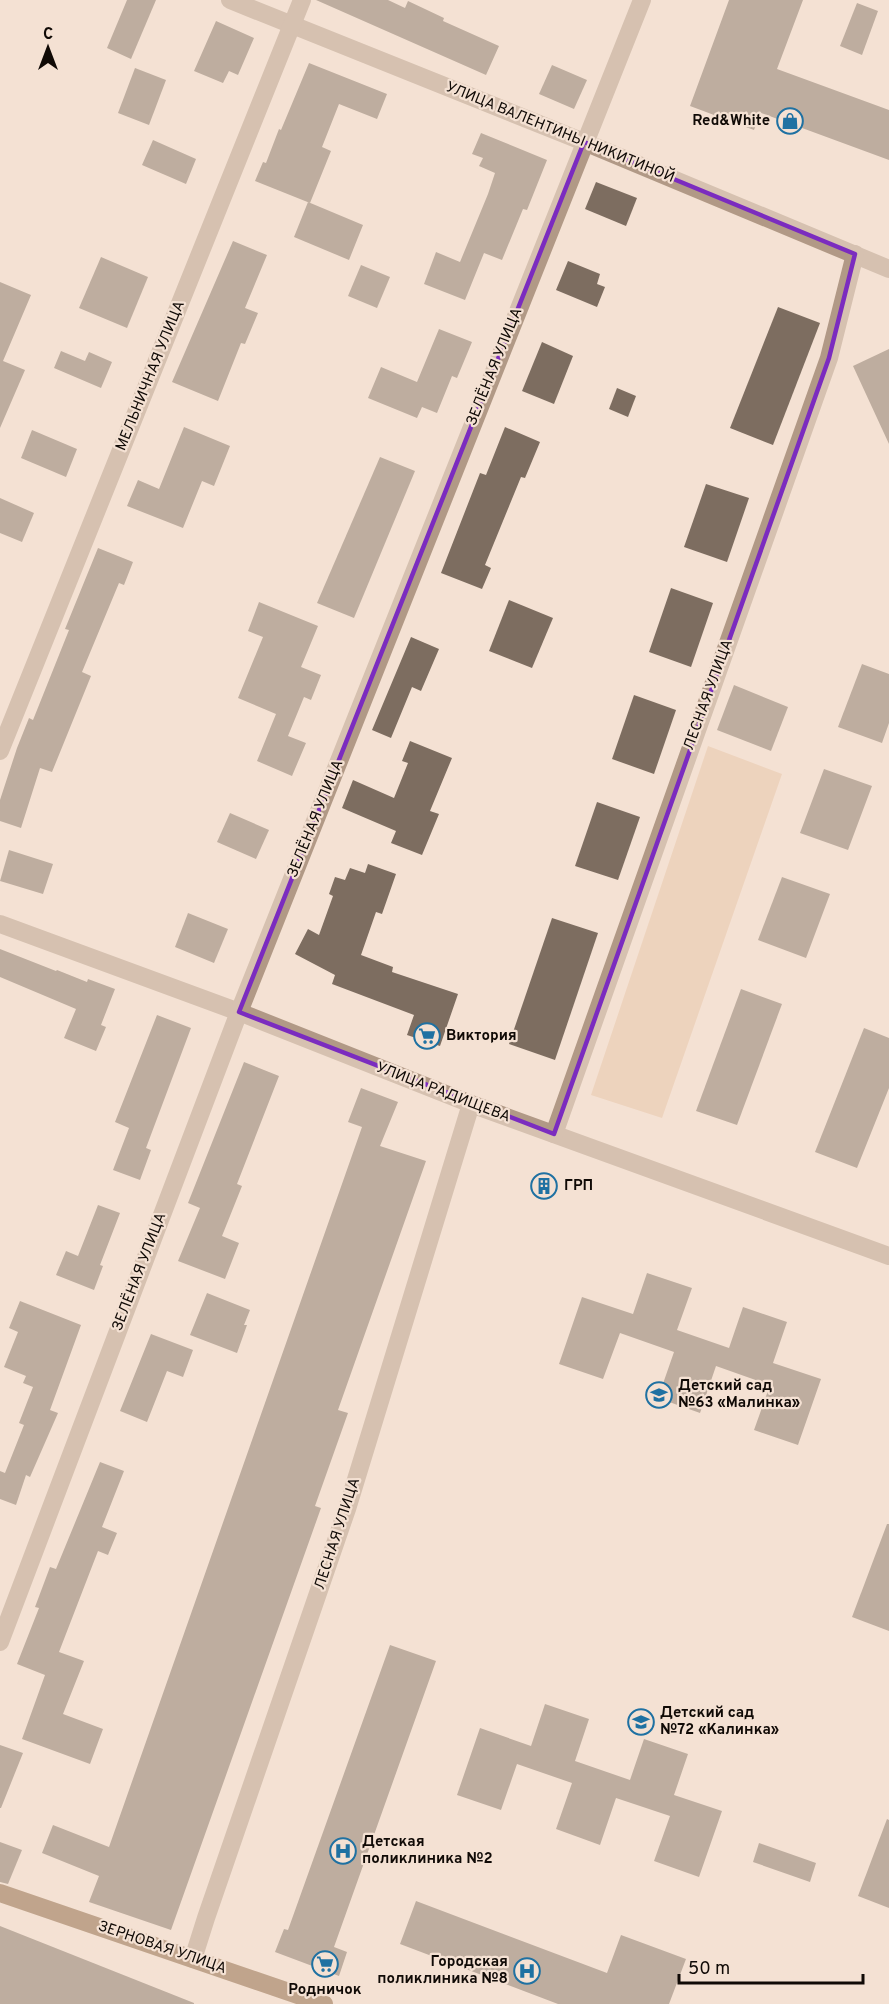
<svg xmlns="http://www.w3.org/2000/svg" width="889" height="2004" font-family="Overpass,sans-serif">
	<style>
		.green { fill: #e5c0a2 }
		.building { fill: #7d6d60 }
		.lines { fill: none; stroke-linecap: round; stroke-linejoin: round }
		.street { stroke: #b19986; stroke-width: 18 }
		.primary { stroke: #825a37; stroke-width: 18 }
		.marked { fill: none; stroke: #7b2cbf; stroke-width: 4.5; stroke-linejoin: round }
		.labels { text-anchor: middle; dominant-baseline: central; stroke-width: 4.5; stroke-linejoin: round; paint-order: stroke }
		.poi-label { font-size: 15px; font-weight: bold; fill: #100a06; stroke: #f4e1d3; text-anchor: start }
		.street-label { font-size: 15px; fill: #100a06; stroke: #f4e1d3 }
	</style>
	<rect width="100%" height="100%" fill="#f4e1d3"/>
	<path class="green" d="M708 746 782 774 662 1118 591 1095Z"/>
	<g class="building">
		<path d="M127 0H156L131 59 107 48Z"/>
		<path d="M316 0H388L405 8 408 1 444 18 443 21 499 46 486 75Z"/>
		<path d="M729 0H803L777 69 889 110V160L761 113 754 130 690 106Z"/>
		<path d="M857 3 878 11 862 55 840 46Z"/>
		<path d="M216 21 254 38 238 75 229 71 223 83 194 71Z"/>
		<path d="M309 63 387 94 377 119 339 104 322 147 331 151 310 203 255 181 263 162 266 163 279 129 281 130Z"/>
		<path d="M552 65 587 80 574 109 539 94Z"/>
		<path d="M135 68 166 80 149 125 118 113Z"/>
		<path d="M481 133 547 160 527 210 523 209 502 260 484 253 465 300 424 284 436 252 460 262 488 194 495 173 479 166 483 158 472 154Z"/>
		<path d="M153 140 196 159 186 184 142 165Z"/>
		<path d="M596 182 637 198 626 226 585 209Z"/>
		<path d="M308 202 363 225 349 260 294 237Z"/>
		<path d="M233 241 267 255 245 308 258 313 245 344 241 343 218 401 172 382Z"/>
		<path d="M101 257 148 277 127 328 79 308Z"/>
		<path d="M568 261 600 274 597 284 605 287 597 307 556 290Z"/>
		<path d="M361 265 390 277 377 308 348 296Z"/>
		<path d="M0 282 31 295 3 361 25 370 0 428Z"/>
		<path d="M778 307 820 323 773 445 730 428Z"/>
		<path d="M439 329 472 342 457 378 452 376 437 413 422 407 417 418 368 398 381 367 417 382Z"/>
		<path d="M542 342 573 356 554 404 522 391Z"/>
		<path d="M889 349V444L853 366Z"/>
		<path d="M61 351 85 361 89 352 112 362 101 388 54 368Z"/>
		<path d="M617 388 636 396 628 417 609 409Z"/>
		<path d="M184 427 230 446 214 486 202 481 183 528 127 506 138 480 159 489Z"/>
		<path d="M505 427 540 442 525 478 521 477 485 565 491 568 482 589 441 573 480 473 486 475Z"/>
		<path d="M32 430 77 449 66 477 21 458Z"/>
		<path d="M380 457 415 471 354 618 317 603Z"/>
		<path d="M706 484 749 498 727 562 684 547Z"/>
		<path d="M0 498 34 513 22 542 0 533Z"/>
		<path d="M98 548 133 562 124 585 119 583 82 672 91 676 52 772 40 768 21 828 0 821V800L17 748 29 718 33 720 69 630 65 629Z"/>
		<path d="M671 588 713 603 691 667 649 652Z"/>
		<path d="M509 600 553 618 532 668 489 651Z"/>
		<path d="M259 602 318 626 301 667 321 675 311 700 304 697 288 736 306 743 292 776 257 761 276 714 238 698 263 637 248 631Z"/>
		<path d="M411 637 439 649 421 691 412 687 391 738 372 730Z"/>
		<path d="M862 664 889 674V723L882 743 838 727Z"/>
		<path d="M734 685 788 707 771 751 717 730Z"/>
		<path d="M634 695 676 710 654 774 612 759Z"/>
		<path d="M410 741 452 758 430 811 439 814 422 855 391 843 396 831 342 808 353 780 394 798 408 763 402 761Z"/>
		<path d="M824 769 872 786 848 850 800 833Z"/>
		<path d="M597 802 640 817 618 880 575 866Z"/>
		<path d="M230 813 269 830 256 859 217 842Z"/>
		<path d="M9 850 53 864 43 894 0 881Z"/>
		<path d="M368 864 396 874 382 914 376 912 361 955 393 967 392 972 458 994 440 1046 407 1035 414 1015 332 984 335 975 295 954 308 929 319 935 333 896 329 894 335 877 345 880 350 868 365 873Z"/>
		<path d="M782 877 830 894 806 958 758 940Z"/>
		<path d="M188 913 228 929 214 963 175 947Z"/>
		<path d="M552 918 598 933 555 1060 509 1044Z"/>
		<path d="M0 949 56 971 57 970 87 982 88 979 115 989 101 1025 106 1027 96 1051 64 1038 76 1009 0 977Z"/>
		<path d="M741 989 782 1004 737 1125 696 1111Z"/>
		<path d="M157 1015 191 1028 146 1148 151 1150 140 1180 113 1170 129 1128 115 1122Z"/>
		<path d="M864 1028 889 1038V1088L857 1168 815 1152Z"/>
		<path d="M244 1062 279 1076 237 1184 242 1186 222 1236 239 1243 225 1279 178 1261 200 1208 188 1203Z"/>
		<path d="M361 1088 398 1102 380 1146 426 1161 338 1410 348 1413 315 1506 321 1508 171 1930 89 1902 99 1876 42 1853 53 1825 109 1847 362 1127 348 1122Z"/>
		<path d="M98 1205 120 1213 100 1265 103 1266 94 1290 56 1275 66 1251 78 1256Z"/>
		<path d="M647 1273 692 1288 677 1330 729 1348 743 1307 787 1322 773 1363 821 1379 798 1445 754 1430 770 1385 716 1366 700 1413 658 1398 674 1352 620 1333 603 1379 559 1364 582 1297 633 1314Z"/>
		<path d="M207 1293 250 1310 244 1325H247L237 1353 190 1335Z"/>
		<path d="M20 1301 81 1325 50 1410 58 1413 30 1477 26 1475 16 1505 0 1499V1471L5 1473 24 1425 19 1423 33 1387 23 1383 26 1376 4 1367 18 1332 9 1328Z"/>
		<path d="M151 1334 193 1350 183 1377 167 1371 147 1422 120 1411Z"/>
		<path d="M100 1462 124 1471 102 1527 117 1533 108 1555 98 1551 59 1652 84 1661 63 1714 103 1729 90 1764 22 1739 45 1675 17 1664 39 1608 35 1607 50 1567 56 1569Z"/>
		<path d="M887 1524H889V1631L852 1617Z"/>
		<path d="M390 1645 436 1661 334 1947 347 1952 339 1976 275 1952 284 1929 288 1930Z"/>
		<path d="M545 1704 589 1719 575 1761 630 1780 644 1739 688 1754 674 1795 722 1811 699 1877 654 1861 670 1816 616 1798 600 1845 556 1829 572 1783 517 1764 501 1810 457 1795 480 1728 531 1746Z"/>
		<path d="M0 1745 23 1753 1 1808H0Z"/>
		<path d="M887 1819 889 1820V1908L858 1896Z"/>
		<path d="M0 1842 22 1850 8 1884 0 1882Z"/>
		<path d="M759 1843 816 1863 810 1882 753 1862Z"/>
		<path d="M416 1901 607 1973 621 1935 686 1959 669 2004H558L400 1944Z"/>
		<path d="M0 1926 194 2003V2004H0Z"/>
	</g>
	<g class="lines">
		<g class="street">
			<path d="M230 0 584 142 889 269"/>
			<path d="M0 751 302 0"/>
			<path d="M0 924 239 1012 471 1104 889 1256"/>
			<path d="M554 1134 829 358 855 254"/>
			<path d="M0 1642 239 1012 642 0"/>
			<path d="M193 1959 206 1918 347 1509 471 1104"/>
		</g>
		<path class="primary" d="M0 1893 324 2004"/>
	</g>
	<path d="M0 0H889V2004H0ZM584 142 855 254 829 358 554 1134 239 1012Z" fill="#f4e1d3" fill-opacity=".55" fill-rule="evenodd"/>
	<path class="marked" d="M584 142 855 254 829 358 554 1134 239 1012Z"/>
	<defs>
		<g id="shop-ring" transform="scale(1.35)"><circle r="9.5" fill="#f4e1d3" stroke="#1f71a2" stroke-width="1.5"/><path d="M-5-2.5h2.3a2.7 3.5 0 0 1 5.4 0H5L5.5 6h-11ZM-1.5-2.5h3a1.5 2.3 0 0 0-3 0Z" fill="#1f71a2"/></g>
		<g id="supermarket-ring" transform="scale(1.35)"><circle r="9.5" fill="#f4e1d3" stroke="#1f71a2" stroke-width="1.5"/><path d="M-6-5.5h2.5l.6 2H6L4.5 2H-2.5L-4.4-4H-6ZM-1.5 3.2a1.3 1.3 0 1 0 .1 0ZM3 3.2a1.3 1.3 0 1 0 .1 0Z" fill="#1f71a2"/></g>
		<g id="building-ring" transform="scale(1.35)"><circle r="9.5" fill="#f4e1d3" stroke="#1f71a2" stroke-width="1.5"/><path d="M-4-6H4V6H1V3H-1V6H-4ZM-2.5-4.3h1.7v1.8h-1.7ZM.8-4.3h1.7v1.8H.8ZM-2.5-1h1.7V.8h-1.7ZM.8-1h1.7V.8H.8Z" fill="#1f71a2"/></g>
		<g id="school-ring" transform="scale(1.35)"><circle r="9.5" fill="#f4e1d3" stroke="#1f71a2" stroke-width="1.5"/><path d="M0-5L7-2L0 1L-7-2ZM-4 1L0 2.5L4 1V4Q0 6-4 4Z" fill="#1f71a2"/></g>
		<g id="hospital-ring" transform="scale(1.35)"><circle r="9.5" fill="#f4e1d3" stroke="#1f71a2" stroke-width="1.5"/><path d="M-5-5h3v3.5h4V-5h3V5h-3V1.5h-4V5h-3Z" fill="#1f71a2"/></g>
	</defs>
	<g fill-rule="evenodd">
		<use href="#shop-ring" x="790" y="121"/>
		<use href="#supermarket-ring" x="427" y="1036"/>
		<use href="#building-ring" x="544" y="1186"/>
		<use href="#school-ring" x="659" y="1395"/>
		<use href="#school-ring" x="641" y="1722"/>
		<use href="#hospital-ring" x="343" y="1851"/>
		<use href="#supermarket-ring" x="325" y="1964"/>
		<use href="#hospital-ring" x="527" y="1971"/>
	</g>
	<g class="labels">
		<g class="poi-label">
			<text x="770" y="121" text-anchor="end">Red&amp;White</text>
			<text x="446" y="1036">Виктория</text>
			<text x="564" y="1186">ГРП</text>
			<text x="678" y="1386">Детский сад<tspan x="678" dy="17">№63 «Малинка»</tspan></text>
			<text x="660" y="1713">Детский сад<tspan x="660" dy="17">№72 «Калинка»</tspan></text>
			<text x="362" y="1842">Детская<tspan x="362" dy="17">поликлиника №2</tspan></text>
			<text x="508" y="1962" text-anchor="end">Городская<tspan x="508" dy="17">поликлиника №8</tspan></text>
			<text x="325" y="1990" text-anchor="middle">Родничок</text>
		</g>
		<g class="street-label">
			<text transform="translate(560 133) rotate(22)">УЛИЦА ВАЛЕНТИНЫ НИКИТИНОЙ</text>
			<text transform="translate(495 367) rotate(-68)">ЗЕЛЁНАЯ УЛИЦА</text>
			<text transform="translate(151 376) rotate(-68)">МЕЛЬНИЧНАЯ УЛИЦА</text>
			<text transform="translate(709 695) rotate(-70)">ЛЕСНАЯ УЛИЦА</text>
			<text transform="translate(316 819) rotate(-68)">ЗЕЛЁНАЯ УЛИЦА</text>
			<text transform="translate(443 1093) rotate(21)">УЛИЦА РАДИЩЕВА</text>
			<text transform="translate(140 1272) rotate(-69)">ЗЕЛЁНАЯ УЛИЦА</text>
			<text transform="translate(338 1534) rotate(-72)">ЛЕСНАЯ УЛИЦА</text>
			<text transform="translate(162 1948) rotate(19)">ЗЕРНОВАЯ УЛИЦА</text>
		</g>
	</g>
	<g transform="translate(48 48)" stroke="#f4e1d3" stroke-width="4.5" paint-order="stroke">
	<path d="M0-4.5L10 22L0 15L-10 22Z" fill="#100a06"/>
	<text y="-9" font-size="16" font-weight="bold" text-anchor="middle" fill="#100a06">С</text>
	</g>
	<path d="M679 1974v9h184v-9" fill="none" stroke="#100a06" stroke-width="3"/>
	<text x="688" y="1974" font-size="18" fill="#100a06" stroke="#f4e1d3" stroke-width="4.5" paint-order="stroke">50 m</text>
</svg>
